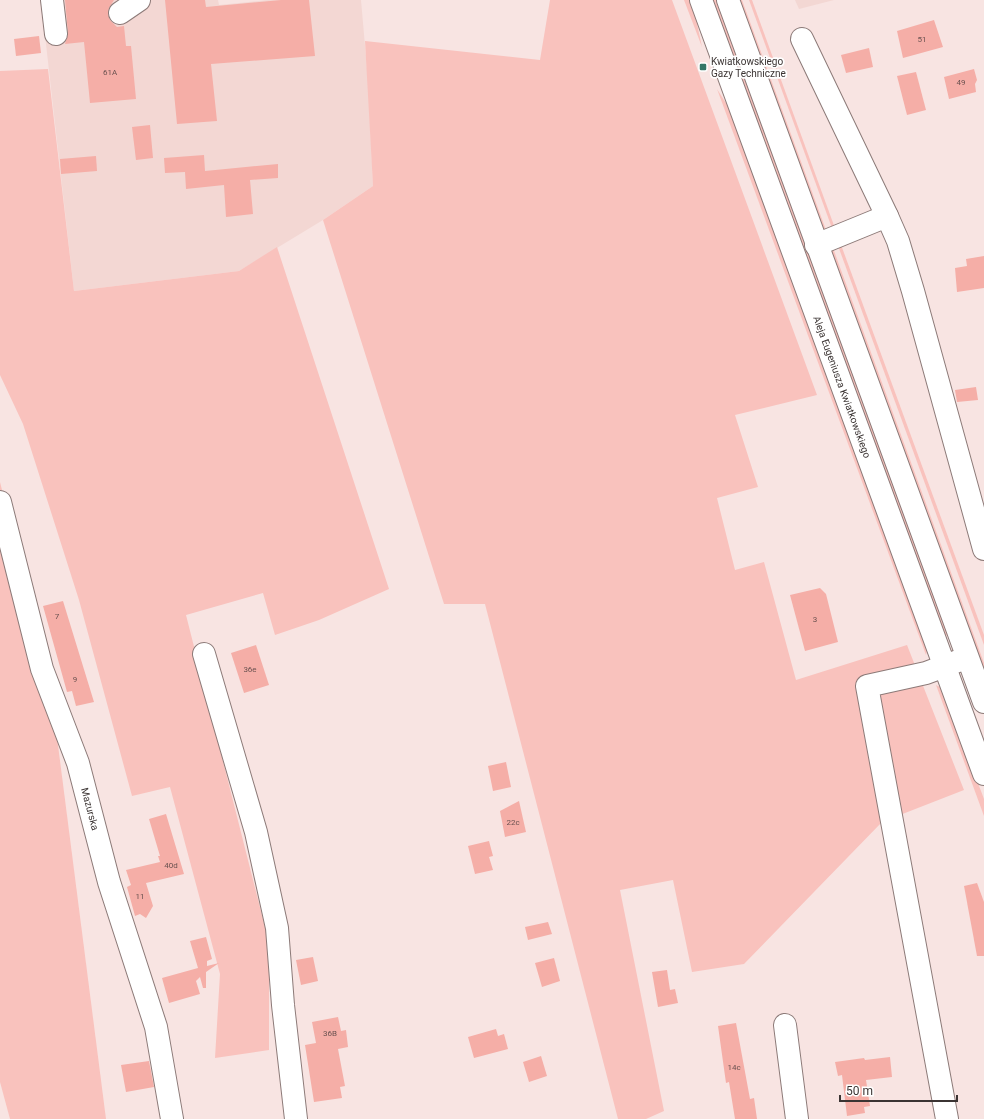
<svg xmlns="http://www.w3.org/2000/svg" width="984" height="1119" font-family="Roboto,sans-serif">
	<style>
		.built { fill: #f3d7d3 }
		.green { fill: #f9c2bd }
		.building { fill: #f5aea7 }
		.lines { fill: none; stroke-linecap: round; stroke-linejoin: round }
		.minor-casing { stroke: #8c7a78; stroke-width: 24 }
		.minor { stroke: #fff; stroke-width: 22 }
		.poi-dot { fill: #347667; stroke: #fff; stroke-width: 1.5 }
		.labels { text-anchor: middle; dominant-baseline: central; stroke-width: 3.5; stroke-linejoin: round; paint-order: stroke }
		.number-label { font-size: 8px; fill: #6a5250 }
		.poi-label { font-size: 10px; fill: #3b3433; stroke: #fff; text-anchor: start }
		.street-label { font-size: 10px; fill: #3b3433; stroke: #fff }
	</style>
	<rect width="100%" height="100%" fill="#f8e4e2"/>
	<g class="built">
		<path d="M41 0H118V4L123 0H218L219 5 268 0H361L368 80 373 186 323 220 239 271 74 291Z"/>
		<path d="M795 0H834L799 9Z"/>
	</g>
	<g class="green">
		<path d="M550 0H672L817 395 735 415 758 487 717 498 735 570 764 562 796 680 907 645 964 790 882 822 744 964 692 972 673 880 620 890 664 1111 646 1119H618L485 604H444L323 220 373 186 365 41 540 60Z"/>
		<path d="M684 0H692L702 47Z"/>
		<path d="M710 0H720L948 633 946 636H944Z"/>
		<path d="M737 0H742L826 230 819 225Z"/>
		<path d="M749 0H752L836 231H833Z"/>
		<path d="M48 69 74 291 239 271 277 247 389 589 319 620 275 635 263 593 186 615 269 943V1050L215 1058 220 974 170 787 132 796 79 600 23 424 0 375V71Z"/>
		<path d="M717 89 731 111 928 646 926 655Z"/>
		<path d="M840 242 984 635V645L837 243Z"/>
		<path d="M833 248 984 663V677L830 256Z"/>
		<path d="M0 482 49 675 106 1119H10L0 1082Z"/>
		<path d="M936 685 942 688 984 799V816Z"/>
	</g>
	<g class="building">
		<path d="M65 0H114L109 8 108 14 110 20 117 27 124 26 126 46H131L136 99 90 103 84 42 65 44 68 33Z"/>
		<path d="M165 0H205L206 7 281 0H309L315 56 211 64 217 121 177 124Z"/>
		<path d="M934 20 943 47 903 58 897 31Z"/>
		<path d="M39 36 41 53 16 56 14 39Z"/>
		<path d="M869 48 873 67 846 73 841 55Z"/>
		<path d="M974 69 977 80 975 84 976 92 949 99 944 77Z"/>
		<path d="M916 72 926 110 907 115 897 76Z"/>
		<path d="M150 125 153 158 136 160 132 127Z"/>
		<path d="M204 155 205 171 278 164V178L250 180 253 214 226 217 224 185 186 189 185 172 165 173 164 158Z"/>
		<path d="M96 156 97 171 61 174 60 159Z"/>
		<path d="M984 256V288L957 292 955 268 967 266 966 259Z"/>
		<path d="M976 387 978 400 957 402 955 390Z"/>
		<path d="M820 588 826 594 838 642 805 651 790 595Z"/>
		<path d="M63 601 94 702 76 706 72 691 67 692 43 606Z"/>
		<path d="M256 645 269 685 244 693 231 653Z"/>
		<path d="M506 762 511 787 493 791 488 766Z"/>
		<path d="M519 801 526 832 505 837 500 811Z"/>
		<path d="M166 814 184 874 146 883 153 906 146 918 140 914 135 916 127 887 131 885 126 870 160 862 158 856H160L149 819Z"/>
		<path d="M489 841 493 856 489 857 493 870 475 874 468 846Z"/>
		<path d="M977 883 984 902V956H977L964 886Z"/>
		<path d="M548 922 552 934 528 940 525 927Z"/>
		<path d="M206 937 212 959 207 961V966L219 963 206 972V988H203L200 977 196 981 200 994 169 1003 162 978 198 968 190 941Z"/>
		<path d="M313 957 318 981 301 985 296 960Z"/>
		<path d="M554 958 560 981 542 987 535 963Z"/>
		<path d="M667 970 670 990 675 989 678 1003 658 1007 652 972Z"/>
		<path d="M338 1017 341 1031 346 1030 348 1047 338 1049 345 1086 340 1087 342 1098 314 1102 305 1045 316 1043 312 1022Z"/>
		<path d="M736 1023 750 1099 754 1098 757 1119H735L729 1082 726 1083 718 1026Z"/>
		<path d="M496 1029 498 1036 504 1034 508 1049 474 1058 468 1037Z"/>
		<path d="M541 1056 547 1076 529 1082 523 1062Z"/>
		<path d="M890 1057 892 1077 866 1080 870 1106 864 1107 865 1113 847 1116 842 1075 838 1076 835 1062 864 1058 865 1060Z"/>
		<path d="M149 1061 154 1087 126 1092 121 1065Z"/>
	</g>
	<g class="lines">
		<g class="minor-casing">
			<g id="minor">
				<path d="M52 0 56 34"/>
				<path d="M701 0 984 774"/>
				<path d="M728 0 984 702"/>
				<path d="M120 13 139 0"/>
				<path d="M802 39 887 216"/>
				<path d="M816 245 887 216 898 241 913 291 984 549"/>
				<path d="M0 502 42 669 78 763 109 882 156 1027 172 1119"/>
				<path d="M204 654 256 832 277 928 283 1005 296 1119"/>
				<path d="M785 1025 797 1119"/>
				<path d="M947 1119 867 686 926 673 958 661"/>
			</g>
		</g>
		<use href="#minor" class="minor"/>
	</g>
	<rect class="poi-dot" x="699" y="63" width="8" height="8" rx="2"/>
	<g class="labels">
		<g class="number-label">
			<text x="922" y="39">51</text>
			<text x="110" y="72">61A</text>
			<text x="961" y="82">49</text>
			<text x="57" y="616">7</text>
			<text x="815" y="619">3</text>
			<text x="250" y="669">36e</text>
			<text x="75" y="679">9</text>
			<text x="513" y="822">22c</text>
			<text x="171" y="865">40d</text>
			<text x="140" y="896">11</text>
			<text x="330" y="1033">36B</text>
			<text x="734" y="1067">14c</text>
		</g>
		<g class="poi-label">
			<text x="711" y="61">Kwiatkowskiego<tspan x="711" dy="12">Gazy Techniczne</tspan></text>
		</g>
		<g class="street-label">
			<text transform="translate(842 387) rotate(70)">Aleja Eugeniusza Kwiatkowskiego</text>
			<text transform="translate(90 809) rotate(75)">Mazurska</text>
		</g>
	</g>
	<path d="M840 1095v6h117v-6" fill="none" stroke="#3b3433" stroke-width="2"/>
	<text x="846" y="1095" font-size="12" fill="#3b3433" stroke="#ffffff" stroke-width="3" paint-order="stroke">50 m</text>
</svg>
